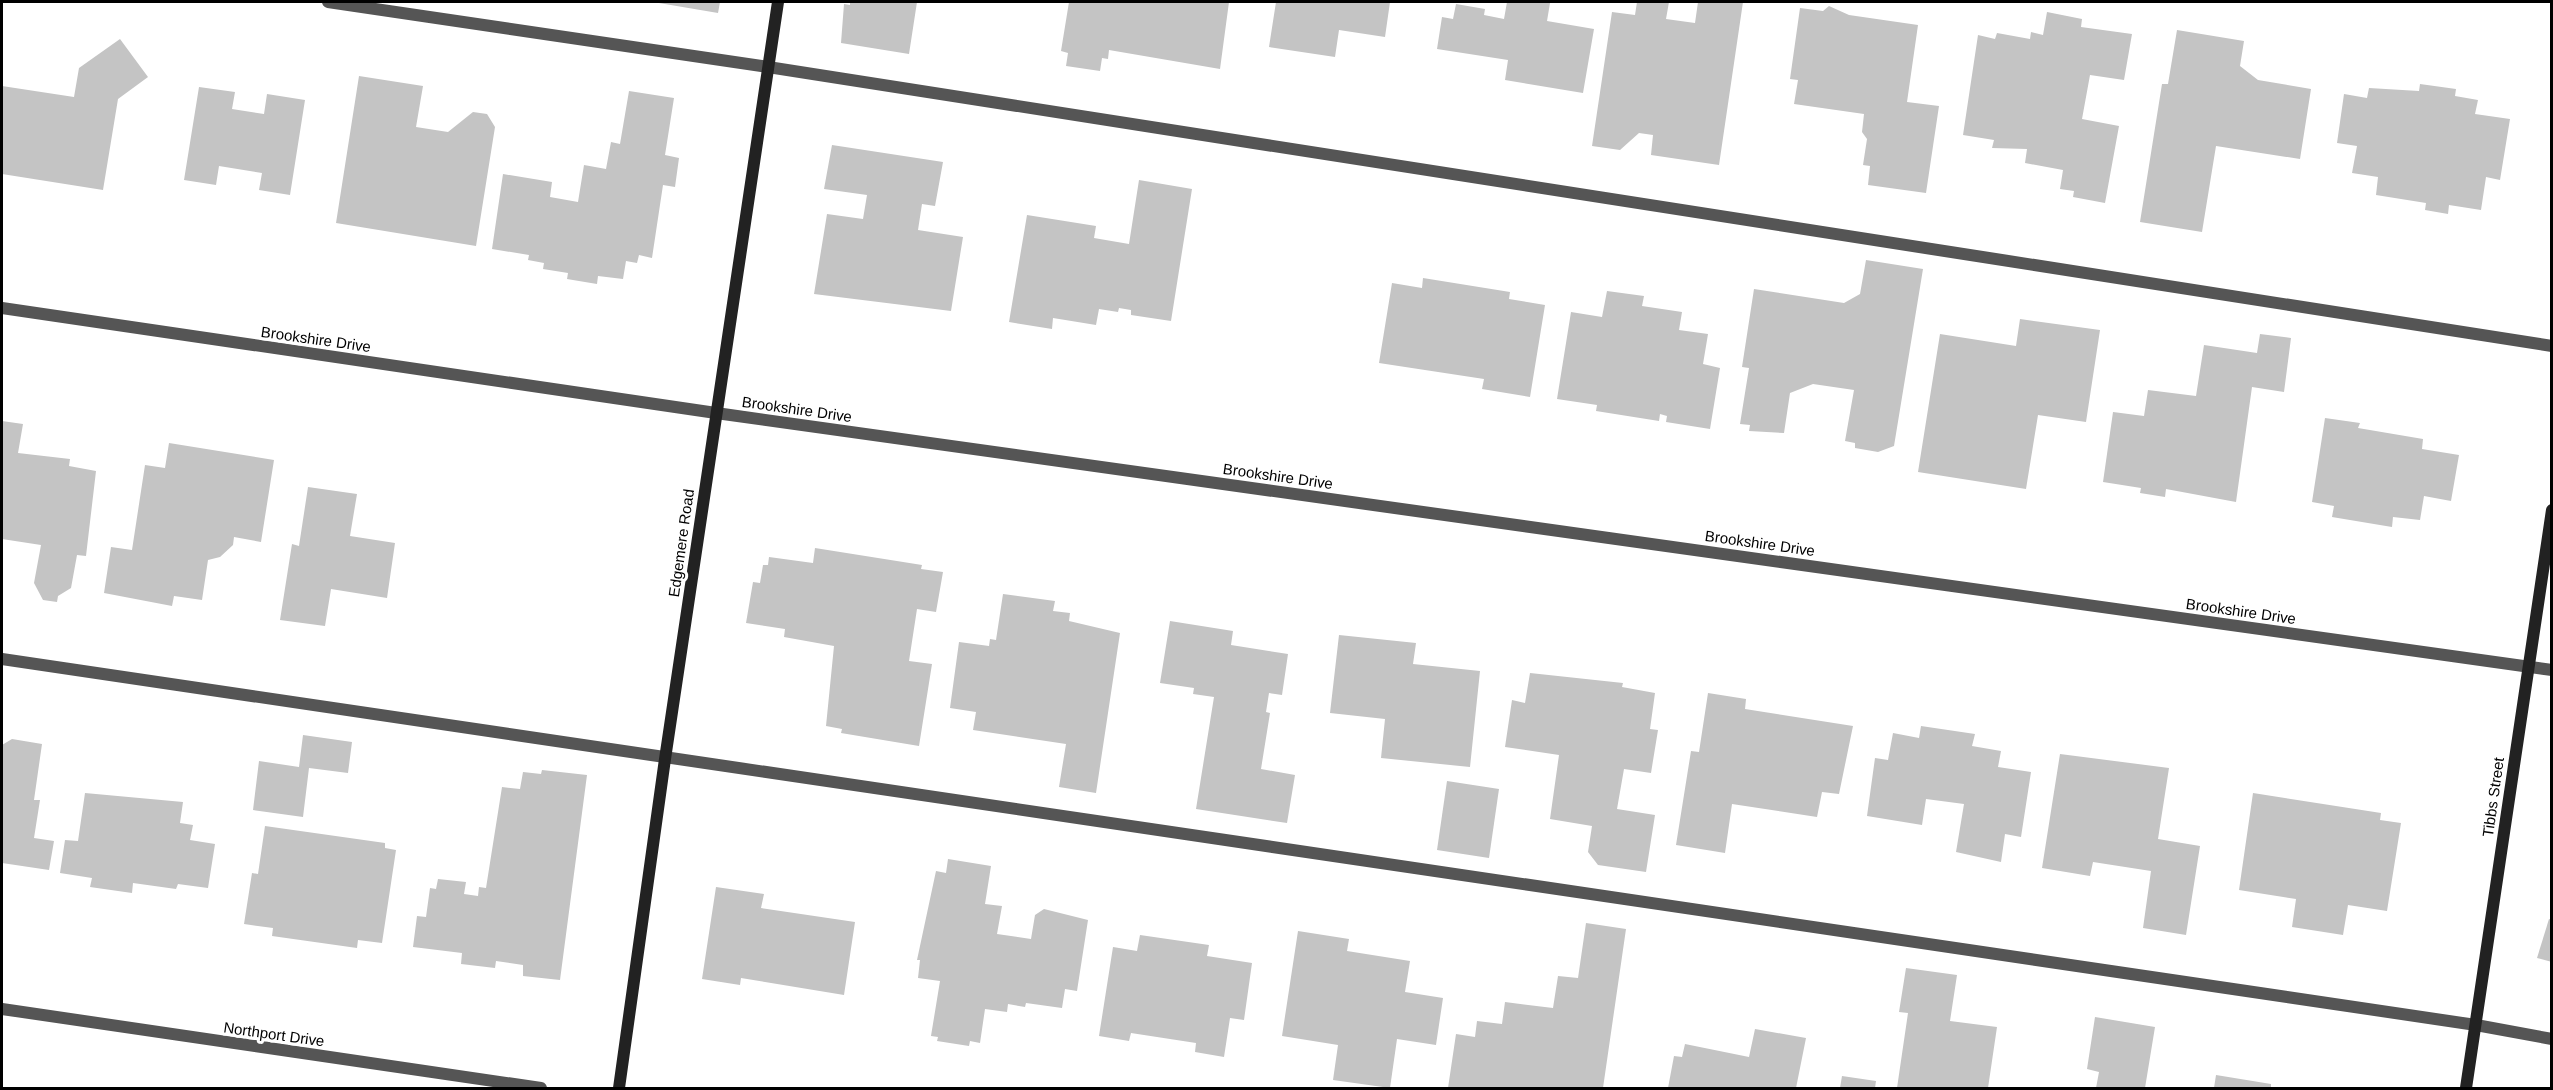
<svg xmlns="http://www.w3.org/2000/svg" width="2553" height="1090" font-family="Arial,sans-serif">
	<style>
		.building { fill: #c4c4c4 }
		.lines { fill: none; stroke-linecap: round; stroke-linejoin: round }
		.lane { stroke: #555; stroke-width: 12 }
		.street { stroke: #555; stroke-width: 12 }
		.secondary { stroke: #222; stroke-width: 12 }
		.labels { text-anchor: middle; dominant-baseline: central; stroke-width: 6; stroke-linejoin: round; paint-order: stroke }
		.street-label { font-size: 15px; fill: #000; stroke: #fff }
	</style>
	<rect width="100%" height="100%" fill="#fff"/>
	<g class="building">
		<path d="M653 2H720L718 13Z"/>
		<path d="M850 2H917L909 54 841 43 844 4 850 5Z"/>
		<path d="M1069 2H1229L1220 69 1109 50 1108 59 1102 58 1100 71 1066 66 1068 53 1061 51Z"/>
		<path d="M1276 2H1390L1385 37 1339 30 1335 57 1269 47Z"/>
		<path d="M1507 2 1550 3 1547 21 1594 29 1583 93 1505 80 1508 60 1437 49 1442 17 1453 19 1456 4 1485 9 1484 15 1504 19Z"/>
		<path d="M1637 2H1669L1666 19 1695 23 1698 2H1743L1719 165 1651 155 1653 135 1639 133 1620 150 1592 146 1612 12 1635 15Z"/>
		<path d="M1829 6 1849 15 1918 25 1907 102 1939 106 1926 193 1868 185 1870 166 1863 165 1867 139 1862 132 1864 114 1794 104 1798 80 1790 79 1800 8 1823 11Z"/>
		<path d="M2047 12 2082 19 2081 27 2132 34 2124 80 2090 75 2082 119 2119 126 2105 203 2073 197 2074 191 2060 189 2063 170 2025 163 2027 149 1992 148 1994 140 1963 135 1978 35 1995 39 1997 33 2030 39 2031 32 2043 35Z"/>
		<path d="M2177 30 2244 41 2240 66 2258 80 2311 89 2300 159 2216 146 2202 232 2140 222 2162 84H2168Z"/>
		<path d="M120 39 148 77 118 99 103 190 2 174V86L74 97 79 68Z"/>
		<path d="M359 76 423 86 416 127 448 132 473 112 487 114 495 127 476 246 336 223Z"/>
		<path d="M2420 84 2456 89 2455 96 2478 100 2475 114 2510 119 2500 180 2486 177 2481 210 2449 205 2448 214 2425 210 2426 203 2376 195 2378 177 2352 173 2357 146 2337 143 2344 94 2367 98 2369 88 2419 91Z"/>
		<path d="M199 87 235 92 232 109 264 114 267 94 305 100 290 195 259 190 262 173 219 166 216 185 184 180Z"/>
		<path d="M629 91 674 98 665 155 679 158 675 187 663 185 652 258 639 255 637 263 626 261 623 279 598 276 597 284 567 279 568 273 543 269 544 263 528 260 529 255 492 249 503 174 552 182 550 197 578 202 584 165 606 169 611 142 620 144Z"/>
		<path d="M832 145 943 162 935 206 922 204 918 230 963 237 951 311 814 294 827 214 863 219 867 195 824 189Z"/>
		<path d="M1139 180 1192 189 1171 321 1131 315V310L1119 308 1118 312 1099 309 1096 325 1053 318 1052 329 1009 322 1027 215 1096 226 1094 238 1129 244Z"/>
		<path d="M1866 260 1923 269 1894 446 1878 452 1855 448V443L1845 441 1854 390 1813 384 1790 393 1784 433 1749 431 1750 425 1740 424 1749 368 1742 367 1754 289 1844 303 1860 294Z"/>
		<path d="M1423 278 1510 292 1509 299 1545 305 1530 397 1482 389 1484 379 1379 363 1392 283 1422 288Z"/>
		<path d="M1607 291 1644 296 1642 306 1682 312 1679 330 1708 334 1703 364 1720 368 1710 429 1666 422 1667 416 1660 414 1659 421 1596 411 1597 405 1557 399 1571 312 1602 317Z"/>
		<path d="M2020 319 2100 330 2086 422 2038 415 2026 489 1918 472 1940 334 2016 346Z"/>
		<path d="M2260 334 2291 338 2284 392 2252 387 2236 502 2166 489 2165 497 2140 493 2141 488 2103 482 2113 412 2144 416 2148 390 2196 396 2204 345 2257 353Z"/>
		<path d="M2325 418 2360 423 2358 428 2423 439 2422 449 2459 455 2451 501 2424 496 2420 520 2393 517 2392 527 2332 517 2334 506 2312 502Z"/>
		<path d="M2 421 23 424 18 453 70 459 69 466 96 471 86 556 77 555 71 588 58 596 57 602 43 600 34 583 41 545 2 539Z"/>
		<path d="M169 443 274 460 261 542 234 537 233 545 220 557 208 560 202 600 174 596 172 606 104 593 111 547 132 550 145 465 165 468Z"/>
		<path d="M308 487 357 494 350 536 395 543 387 598 331 589 325 626 280 620 292 544 299 546Z"/>
		<path d="M815 548 922 565 921 569 943 572 936 612 917 609 909 661 932 664 919 746 841 733 842 729 826 726 834 646 784 637 785 629 746 623 753 582 760 583 763 565H768L769 557 813 563Z"/>
		<path d="M1003 594 1055 601 1053 611 1070 613 1069 621 1120 633 1096 793 1059 787 1066 744 973 730 976 712 950 708 959 642 989 646 990 639 996 640Z"/>
		<path d="M1170 621 1233 631 1231 645 1288 654 1282 695 1269 693 1266 712 1270 713 1261 769 1295 775 1287 823 1196 809 1214 697 1193 694 1194 688 1160 683Z"/>
		<path d="M1339 635 1416 643 1413 664 1480 671 1470 767 1381 758 1385 719 1330 713Z"/>
		<path d="M1530 673 1623 683 1622 687 1655 693 1650 729 1658 730 1651 773 1624 769 1617 809 1655 815 1646 872 1598 865 1588 852 1592 826 1550 819 1559 755 1505 747 1512 700 1525 703Z"/>
		<path d="M1708 693 1746 699 1745 709 1853 726 1839 794 1822 792 1817 817 1732 804 1725 853 1676 845 1691 751 1699 752Z"/>
		<path d="M1921 726 1975 734 1972 746 2001 751 1998 767 2031 772 2021 837 2005 834 2001 862 1956 852 1964 804 1926 799 1922 825 1867 816 1875 758 1888 760 1893 733 1919 738Z"/>
		<path d="M303 735 352 742 348 773 309 768 303 817 253 810 259 761 299 767Z"/>
		<path d="M12 739 42 744 34 800H40L34 838 54 841 49 870 2 863V745Z"/>
		<path d="M2060 754 2169 768 2158 839 2200 846 2186 935 2143 928 2151 871 2093 862 2090 876 2042 868Z"/>
		<path d="M542 770 587 775 560 980 523 976V965L496 961 495 968 461 964 462 953 413 947 417 916 426 917 430 888 436 889 438 879 466 882 464 894 478 896 479 887 486 888 502 787 520 789 523 772 541 774Z"/>
		<path d="M1447 781 1499 789 1489 858 1437 850Z"/>
		<path d="M85 793 183 802 180 823 193 825 190 840 215 844 208 888 178 884 176 889 133 883 132 893 90 887 92 878 60 873 65 840 78 841Z"/>
		<path d="M2253 793 2381 813 2380 820 2401 823 2387 911 2348 905 2343 935 2292 927 2296 899 2239 890Z"/>
		<path d="M265 826 385 843V848L396 850 382 943 358 940 357 948 272 936 273 928 244 924 252 873 258 874Z"/>
		<path d="M948 859 991 866 985 904 1002 906 997 934 1031 939 1035 915 1044 909 1088 920 1077 991 1065 989 1062 1008 1026 1003 1025 1007 1008 1004 1007 1012 985 1009 980 1043 970 1041 969 1046 937 1041 938 1037 931 1036 940 981 918 978 920 960H917L936 871 946 873Z"/>
		<path d="M716 887 764 894 761 908 855 922 844 995 741 978 740 985 702 979Z"/>
		<path d="M2549 919 2552 920V962L2537 958Z"/>
		<path d="M1586 923 1626 929 1603 1088H1448L1456 1034 1475 1037 1477 1021 1502 1024 1505 1002 1553 1008 1558 976 1578 978Z"/>
		<path d="M1298 931 1349 939 1347 951 1410 961 1405 992 1443 998 1436 1045 1397 1039 1390 1088 1333 1080 1338 1045 1282 1036Z"/>
		<path d="M1140 935 1209 945 1207 956 1252 963 1244 1020 1230 1018 1224 1057 1195 1052 1196 1043 1131 1033 1129 1041 1099 1036 1113 947 1137 951Z"/>
		<path d="M1906 968 1957 975 1950 1021 1997 1027 1988 1088H1897L1908 1013 1899 1012Z"/>
		<path d="M2095 1017 2155 1027 2145 1088H2096L2099 1072 2087 1069Z"/>
		<path d="M1755 1029 1806 1038 1796 1088H1668L1674 1056 1682 1057 1685 1044 1749 1057Z"/>
		<path d="M2216 1075 2271 1084V1088H2214Z"/>
		<path d="M1842 1076 1876 1081 1875 1088H1840Z"/>
	</g>
	<g class="lines">
		<g class="lane">
			<path d="M328 2 768 67 2552 346"/>
			<path d="M2 659 2476 1025 2552 1039"/>
		</g>
		<g class="street">
			<path d="M2 308 716 413 2552 670"/>
			<path d="M2 1009 541 1088"/>
		</g>
		<g class="secondary">
			<path d="M619 1088 665 759 778 2"/>
			<path d="M2466 1088 2552 510"/>
		</g>
	</g>
	<g class="labels">
		<g class="street-label">
			<text transform="translate(316 339) rotate(8)">Brookshire Drive</text>
			<text transform="translate(797 409) rotate(8)">Brookshire Drive</text>
			<text transform="translate(1278 476) rotate(8)">Brookshire Drive</text>
			<text transform="translate(681 543) rotate(-82)">Edgemere Road</text>
			<text transform="translate(1760 543) rotate(8)">Brookshire Drive</text>
			<text transform="translate(2241 611) rotate(8)">Brookshire Drive</text>
			<text transform="translate(2493 797) rotate(-82)">Tibbs Street</text>
			<text transform="translate(274 1034) rotate(8)">Northport Drive</text>
		</g>
	</g>
	<rect width="2553" height="1090" fill="none" stroke="#000000" stroke-width="6"/>
</svg>
